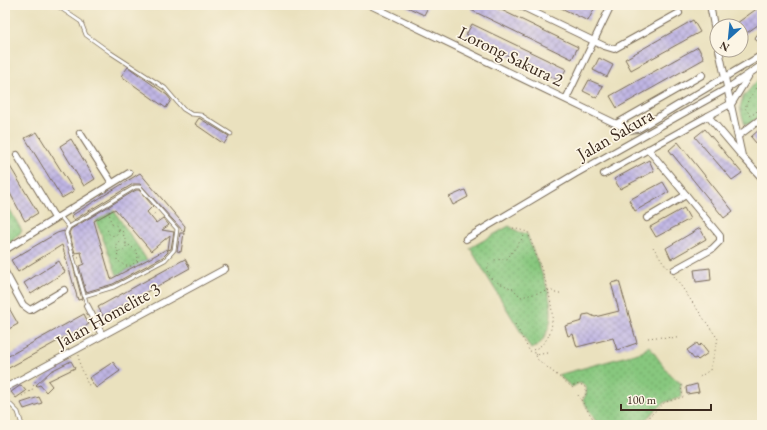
<svg xmlns="http://www.w3.org/2000/svg" width="767" height="430" font-family="'EB Garamond',serif">
	<style>
		.grass { fill: url(#grass-dots); stroke: #61784e }
		.building { fill: url(#building-cross-hatch) }
		.lines { fill: none; stroke-linecap: round; stroke-linejoin: round }
		.service-casing { stroke: #786a56; stroke-width: 4.5 }
		.minor-casing { stroke: #786a56; stroke-width: 8 }
		.path { stroke: #786a56; stroke-width: 1; stroke-dasharray: 1 3; stroke-linecap: butt }
		.service { stroke: #fff; stroke-width: 3 }
		.minor { stroke: #fff; stroke-width: 6 }
		.labels { text-anchor: middle; dominant-baseline: central; stroke-width: 3.5; stroke-linejoin: round; paint-order: stroke }
		.street-label { font-size: 18px; fill: #3b2a1e; stroke: #fcf5e5 }
	</style>
	<defs>
		<pattern id="grass-dots" width="8" height="8" patternUnits="userSpaceOnUse"><rect width="8" height="8" fill="#87c77e"/><path d="M2 2h.1M6 6h.1" fill="none" stroke="#70a267" stroke-width="1.8" stroke-linecap="round"/></pattern>
		<pattern id="building-cross-hatch" width="8" height="8" patternUnits="userSpaceOnUse"><rect width="8" height="8" fill="#c0b6e4"/><path d="M0 0l8 8M0 8l8-8" fill="none" stroke="#9d94b8"/></pattern>
	</defs>
	<rect width="100%" height="100%" fill="#fcf5e5"/>
	<filter id="ink" filterUnits="userSpaceOnUse"><feTurbulence type="fractalNoise" baseFrequency=".025" numOctaves="2"/><feDisplacementMap in="SourceGraphic" scale="8" xChannelSelector="R" yChannelSelector="G"/><feConvolveMatrix kernelMatrix="1 2 1 2 8 2 1 2 1" color-interpolation-filters="sRGB"/></filter>
	<filter id="wash" filterUnits="userSpaceOnUse"><feTurbulence type="fractalNoise" baseFrequency=".012" numOctaves="4" result="noise"/><feDisplacementMap in="SourceGraphic" scale="16" xChannelSelector="R" yChannelSelector="G"/><feGaussianBlur stdDeviation="0.9" result="paint"/><feColorMatrix in="noise" values="0 0 0 0 0 0 0 0 0 0 0 0 0 0 0 0 0 1.4 0 .05"/><feComposite in="paint" operator="in"/></filter>
	<g filter="url(#wash)">
		<rect width="100%" height="100%" fill="#eae1be"/>
		<g class="grass">
			<path d="M762 75V114L751 123 745 125 740 108 743 97Z"/>
			<path d="M5 201 22 231 5 248Z"/>
			<path d="M114 211 147 260 117 275 96 221Z"/>
			<path d="M509 226 519 232 527 234C535 264 562 302 546 334 542 342 539 346 531 349L470 248Z"/>
			<path d="M649 346 670 375 682 384 680 386 682 397 665 402 639 425H598L583 400C588 393 589 386 579 383L572 387 558 375 642 352Z"/>
		</g>
		<g id="blocks">
			<g class="building">
				<path d="M403 5H429L424 15Z"/>
				<path d="M473 5H491L578 47 572 59 471 10Z"/>
				<path d="M555 5H586L594 9 588 21Z"/>
				<path d="M762 5V22L741 37V26H733Z"/>
				<path d="M693 20 700 32 631 70 625 59Z"/>
				<path d="M472 24 566 69 560 81 466 35Z"/>
				<path d="M698 47 704 59 617 108 610 96Z"/>
				<path d="M599 58 613 65 607 77 593 70Z"/>
				<path d="M128 67 167 95 171 100 166 108 121 76Z"/>
				<path d="M589 80 603 86 597 98 583 91Z"/>
				<path d="M199 118 229 136 224 144 195 124Z"/>
				<path d="M762 127V150L751 137Z"/>
				<path d="M705 129 742 173 732 180 695 137Z"/>
				<path d="M37 132 74 191 62 198 25 138Z"/>
				<path d="M71 139 95 179 84 186 60 146Z"/>
				<path d="M678 142 733 211 724 218 669 150Z"/>
				<path d="M5 158 38 213 25 221 5 184Z"/>
				<path d="M649 160 654 171 620 189 614 179Z"/>
				<path d="M140 173 185 226 184 232 140 184H133L74 220 71 216Z"/>
				<path d="M663 182 669 192 635 211 629 200Z"/>
				<path d="M136 190H139L153 206 147 212 156 223 163 218 169 225 162 230 174 232 171 249 168 250 170 235 151 251 115 209 94 221 111 279 167 249 168 252 163 257 113 284 86 292 79 266 84 264 81 252 75 253 69 233 71 229Z"/>
				<path d="M465 190 468 197 453 205 449 197Z"/>
				<path d="M684 208 690 219 656 237 650 227Z"/>
				<path d="M700 228 706 239 671 259 666 248Z"/>
				<path d="M64 231 82 299 78 300 62 245 18 272 11 260 57 233Z"/>
				<path d="M180 233H184L181 252 177 251Z"/>
				<path d="M185 259 190 268 103 316 98 307Z"/>
				<path d="M59 261 65 272 31 294 24 283Z"/>
				<path d="M710 268 711 280 696 282 694 270Z"/>
				<path d="M619 281 637 343 617 350 613 338 577 347 573 334 568 336 565 326 582 321 583 315 589 314 595 317 619 311 611 283Z"/>
				<path d="M5 301 18 324 7 330 5 327Z"/>
				<path d="M84 314 89 324 5 370V358Z"/>
				<path d="M697 343 699 346 701 344 708 353 698 360 696 358 694 359 687 350Z"/>
				<path d="M71 361 75 368 48 381 52 386 46 392 40 385 37 386 36 385 51 371Z"/>
				<path d="M113 362 120 371 96 388 89 378Z"/>
				<path d="M697 384 699 392 687 394 686 387Z"/>
				<path d="M21 385 26 391 16 398 11 392Z"/>
				<path d="M39 397 42 403 24 409 21 403Z"/>
			</g>
		</g>
	</g>
	<g filter="url(#ink)">
		<use href="#blocks" fill-opacity="0" stroke="#786a56" stroke-width="1"/>
		<g class="lines">
			<g class="service-casing">
				<g id="service">
					<path d="M56 5 81 22 86 35 111 53 165 88 183 109 191 114 201 115 231 134"/>
					<path d="M60 216 69 227"/>
					<path d="M84 296 114 287 165 260 174 250 177 229 140 187H135L69 227 66 233 87 305"/>
					<path d="M5 399 18 412 22 425"/>
				</g>
			</g>
			<g class="minor-casing">
				<g id="minor">
					<path d="M370 5 629 130 638 129 762 55"/>
					<path d="M519 5 604 46 614 49 679 13"/>
					<path d="M710 5 717 41"/>
					<path d="M759 38 762 35"/>
					<path d="M719 50 742 156 762 178"/>
					<path d="M566 99 611 5"/>
					<path d="M616 124 702 75"/>
					<path d="M80 133 112 183"/>
					<path d="M738 136 762 118"/>
					<path d="M648 149 720 236V241L712 249 674 270"/>
					<path d="M17 155 55 218"/>
					<path d="M741 155 708 116 732 103 748 77"/>
					<path d="M604 174 708 116"/>
					<path d="M647 218 686 195"/>
					<path d="M466 239 575 174 728 88 762 65"/>
					<path d="M5 250 129 173"/>
					<path d="M5 272 23 305 30 310 64 290"/>
					<path d="M87 306 102 335"/>
					<path d="M5 388 225 269"/>
				</g>
			</g>
			<g class="path">
				<path d="M762 82 749 98 745 108 751 116 762 107"/>
				<path d="M109 207 110 219 113 225"/>
				<path d="M151 217 156 212"/>
				<circle cx="113" cy="230" r="5.5"/>
				<path d="M513 228 528 232C536 261 577 336 530 351L537 354 536 355"/>
				<path d="M524 236 507 259 494 260 489 263 487 271 492 280 513 289 521 297 551 290 555 293H562"/>
				<circle cx="121" cy="246" r="5"/>
				<path d="M653 247 668 269"/>
				<path d="M118 251 117 260 125 266H131L138 259 137 251 126 243 122 230 118 229"/>
				<path d="M78 258 82 257"/>
				<path d="M137 261 141 266"/>
				<path d="M674 276 718 339 710 370 698 378"/>
				<path d="M515 324 529 350"/>
				<path d="M648 338 656 337 679 338"/>
				<path d="M547 353 536 355 537 359 573 388 574 385 580 384 585 387 587 393 581 400 597 425"/>
				<path d="M79 355V362L88 385 91 384"/>
				<path d="M578 395 581 400"/>
				<path d="M22 396 32 390 36 379"/>
				<path d="M640 425 665 402 683 397 681 387 683 384"/>
			</g>
			<use href="#service" class="service"/>
			<use href="#minor" class="minor"/>
		</g>
	</g>
	<g class="labels">
		<g class="street-label">
			<text transform="translate(511 56) rotate(26)">Lorong Sakura 2</text>
			<text transform="translate(615 134) rotate(-30)">Jalan Sakura</text>
			<text transform="translate(108 315) rotate(-29)">Jalan Homelite 3</text>
		</g>
	</g>
	<rect width="767" height="430" fill="none" stroke="#fcf5e5" stroke-width="20"/>
	<g transform="translate(729 38) rotate(207)"><circle r="19" fill="#fcf5e5" stroke="#afa495"/>
	<path d="M0-3L7 15L0 10L-7 15Z" fill="#1f6fb2"/>
	<text y="-6" font-size="11" font-weight="bold" text-anchor="middle" fill="#3b2a1e">N</text>
	</g>
	<path d="M621 404v6h90v-6" fill="none" stroke="#3b2a1e" stroke-width="2"/>
	<text x="627" y="404" font-size="12" fill="#3b2a1e" stroke="#fcf5e5" stroke-width="3" paint-order="stroke">100 m</text>
</svg>
